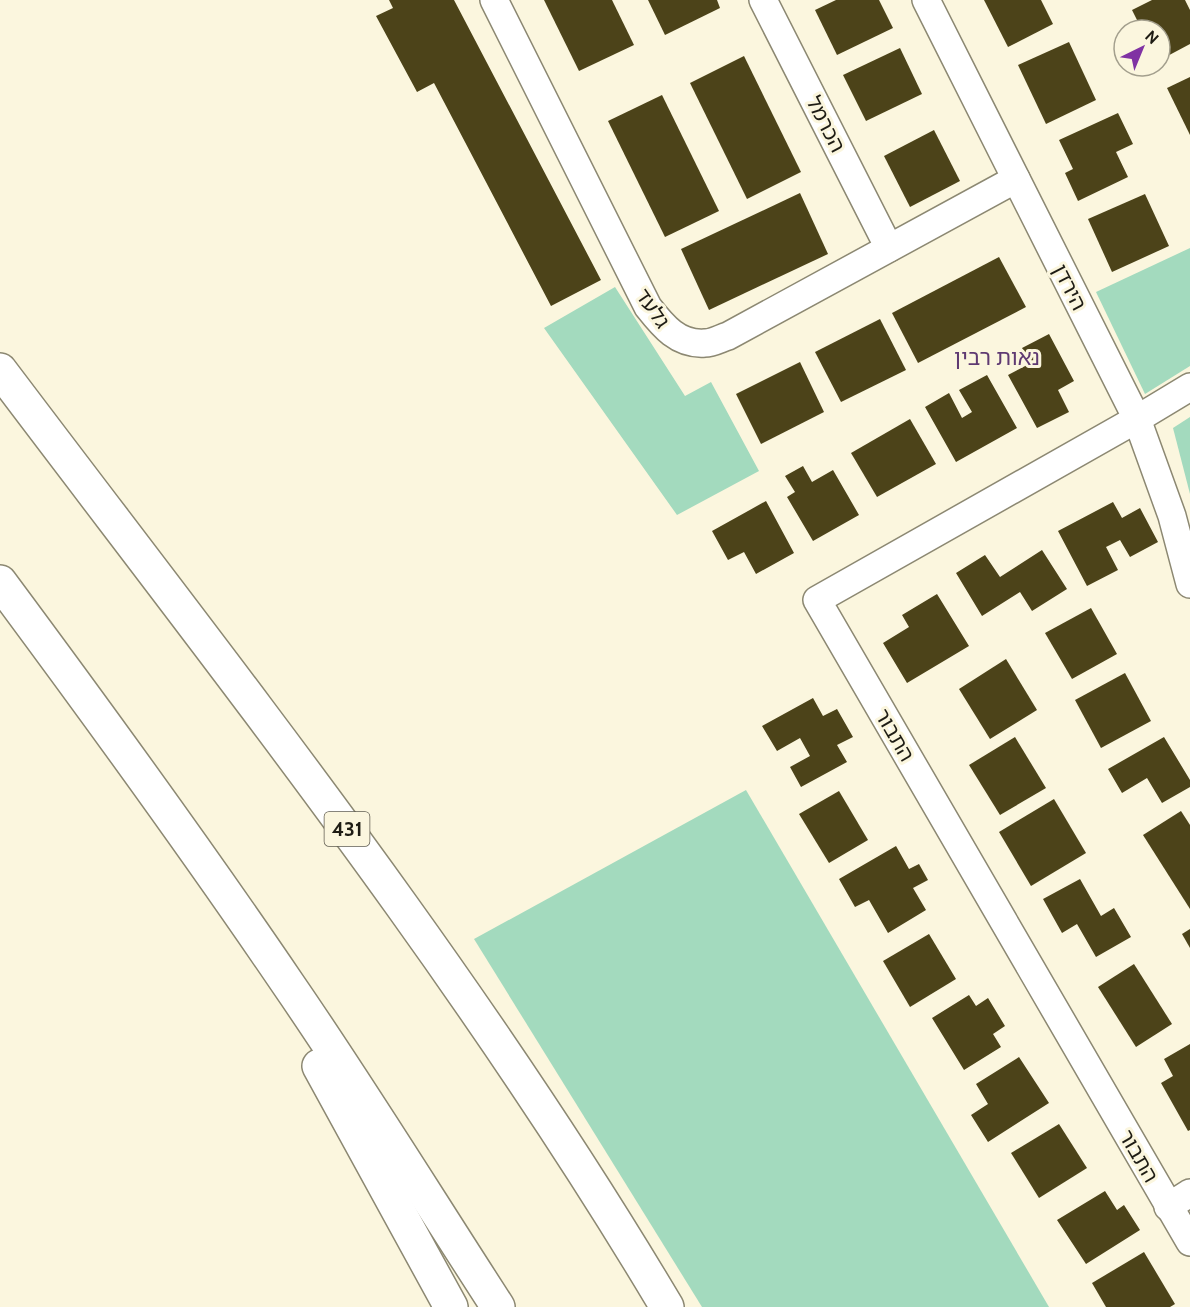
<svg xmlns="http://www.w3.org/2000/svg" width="1190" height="1307" font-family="Cabin,'Noto Sans Hebrew',sans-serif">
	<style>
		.green { fill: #a3dabe }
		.building { fill: #4c4319 }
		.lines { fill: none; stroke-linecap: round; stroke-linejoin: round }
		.street-casing { stroke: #8c8872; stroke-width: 30 }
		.highway-casing { stroke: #8c8872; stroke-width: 36 }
		.street { stroke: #fff; stroke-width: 27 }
		.highway { stroke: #fff; stroke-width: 33 }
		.labels { text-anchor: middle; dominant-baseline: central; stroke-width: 6; stroke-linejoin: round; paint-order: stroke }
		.shield { fill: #fbf6de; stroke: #605d51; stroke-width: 1.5 }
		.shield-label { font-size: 20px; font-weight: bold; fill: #1e1c14 }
		.street-label { font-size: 21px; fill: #1e1c14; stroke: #fbf6de }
		.neighbourhood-label { font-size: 22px; fill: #5f3a72; stroke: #fbf6de }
	</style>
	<rect width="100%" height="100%" fill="#fbf6de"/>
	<g class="green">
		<path d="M1190 248V366L1145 394 1096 292Z"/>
		<path d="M615 287 685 396 711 382 759 471 677 515 544 328Z"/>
		<path d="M1190 417V494L1173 428Z"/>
		<path d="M746 790 1049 1307H702L474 939Z"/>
	</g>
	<g class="building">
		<path d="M389 0H454L601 280 551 306 434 83 417 92 376 16 393 8Z"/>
		<path d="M544 0H612L634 45 579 71Z"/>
		<path d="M648 0H717L720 8 665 35Z"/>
		<path d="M836 0H879L893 28 837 55 815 10Z"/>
		<path d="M984 0H1041L1053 24 1008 47Z"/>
		<path d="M1152 0H1185L1190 10V44L1160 60V30H1142L1132 10Z"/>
		<path d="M1069 42 1096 100 1046 124 1018 65Z"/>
		<path d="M900 48 922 94 866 121 843 75Z"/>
		<path d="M744 56 801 172 747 199 690 83Z"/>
		<path d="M1190 77V135L1167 88Z"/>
		<path d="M662 95 719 211 665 237 608 121Z"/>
		<path d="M1118 113 1133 144 1116 152 1128 177 1078 201 1065 173 1073 169 1059 140Z"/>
		<path d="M934 130 960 181 910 207 884 156Z"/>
		<path d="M800 193 828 254 709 310 681 249Z"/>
		<path d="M1145 194 1169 246 1112 272 1088 219Z"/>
		<path d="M999 257 1026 307 918 363 892 313Z"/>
		<path d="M880 319 906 370 841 402 815 352Z"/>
		<path d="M1049 334 1074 381 1058 390 1069 412 1037 428 1008 375 1031 363 1022 348Z"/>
		<path d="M800 362 824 412 761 444 736 394Z"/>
		<path d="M987 375 1017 428 956 462 925 407 949 393 962 418 972 412 959 390Z"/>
		<path d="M910 419 936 464 877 497 851 453Z"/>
		<path d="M803 466 812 482 833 470 859 515 813 541 787 497 795 492 785 476Z"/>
		<path d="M766 501 794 553 756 574 744 552 728 560 712 531Z"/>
		<path d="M1113 502 1122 518 1140 508 1158 542 1130 557 1120 540 1106 547 1118 570 1087 586 1058 531Z"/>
		<path d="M1042 550 1067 589 1032 611 1020 592 982 616 956 573 985 555 1000 577Z"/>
		<path d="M937 594 969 646 907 683 883 643 909 627 902 615Z"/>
		<path d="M1091 608 1117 654 1072 679 1045 633Z"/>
		<path d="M1006 659 1037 710 990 739 959 689Z"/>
		<path d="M1125 673 1151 721 1101 748 1075 700Z"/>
		<path d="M813 698 823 716 837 709 853 737 837 745 847 762 801 787 790 767 810 756 800 738 777 751 762 726Z"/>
		<path d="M1015 737 1046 788 1000 815 969 765Z"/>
		<path d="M1164 737 1190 780V787L1162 803 1147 778 1122 793 1108 769Z"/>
		<path d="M839 791 868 840 829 863 799 814Z"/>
		<path d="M1054 799 1086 853 1031 886 999 832Z"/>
		<path d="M1181 811 1190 825V909L1143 835Z"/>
		<path d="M896 846 909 869 919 864 928 880 913 888 926 910 888 933 869 900 855 907 839 879Z"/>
		<path d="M1080 879 1101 916 1114 908 1131 937 1096 957 1077 924 1062 933 1043 899Z"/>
		<path d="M1190 929V948L1182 934Z"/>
		<path d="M929 934 956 979 910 1007 883 961Z"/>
		<path d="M1134 964 1172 1024 1136 1047 1098 987Z"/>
		<path d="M969 995 976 1006 988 998 1005 1026 993 1034 1001 1047 964 1070 932 1018Z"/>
		<path d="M1190 1044V1130L1188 1131 1161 1083 1173 1076 1164 1059Z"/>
		<path d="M1019 1057 1049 1103 988 1142 971 1115 988 1104 976 1084Z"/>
		<path d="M1059 1124 1087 1168 1039 1198 1011 1153Z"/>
		<path d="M1105 1191 1117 1210 1124 1205 1140 1230 1086 1264 1057 1220Z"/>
		<path d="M1144 1252 1175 1304 1170 1307H1106L1092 1283Z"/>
	</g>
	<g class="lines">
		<g class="street-casing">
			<g id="street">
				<path d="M494 0 648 307C663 326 678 345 705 343 713 343 721 338 728 336L1016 179"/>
				<path d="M763 0 889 248"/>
				<path d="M926 0 1137 419 1172 516 1190 584"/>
				<path d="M1190 387 1137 419 817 600 1190 1242"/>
				<path d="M1168 1207 1190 1193"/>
			</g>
		</g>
		<g class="highway-casing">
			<g id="highway">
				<path d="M0 370C231 676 471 977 667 1307"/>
				<path d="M0 582C98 714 195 847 288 984 361 1090 428 1199 498 1307"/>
				<path d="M319 1066 451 1307"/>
			</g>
		</g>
		<use href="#street" class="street"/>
		<use href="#highway" class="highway"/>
	</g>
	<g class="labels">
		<rect class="shield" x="324.5" y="812" width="45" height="34" rx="4.5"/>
		<g class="shield-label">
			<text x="347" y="829">431</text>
		</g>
		<g class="street-label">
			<text transform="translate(826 124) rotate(63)">הכרמל</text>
			<text transform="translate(1070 287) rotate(63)">הירדן</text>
			<text transform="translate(653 308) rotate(55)">גלעד</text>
			<text transform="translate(895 735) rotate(60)">התבור</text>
			<text transform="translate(1139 1156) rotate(60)">התבור</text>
		</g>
		<g class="neighbourhood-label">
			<text x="997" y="357">נאות רבין</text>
		</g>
	</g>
	<g transform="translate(1142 48) rotate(43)"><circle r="28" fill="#fbf6de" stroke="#a39f8d" stroke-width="1.5"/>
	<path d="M0-4.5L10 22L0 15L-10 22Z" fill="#8032a3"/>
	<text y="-9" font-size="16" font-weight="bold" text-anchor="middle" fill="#1e1c14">N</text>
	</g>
</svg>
